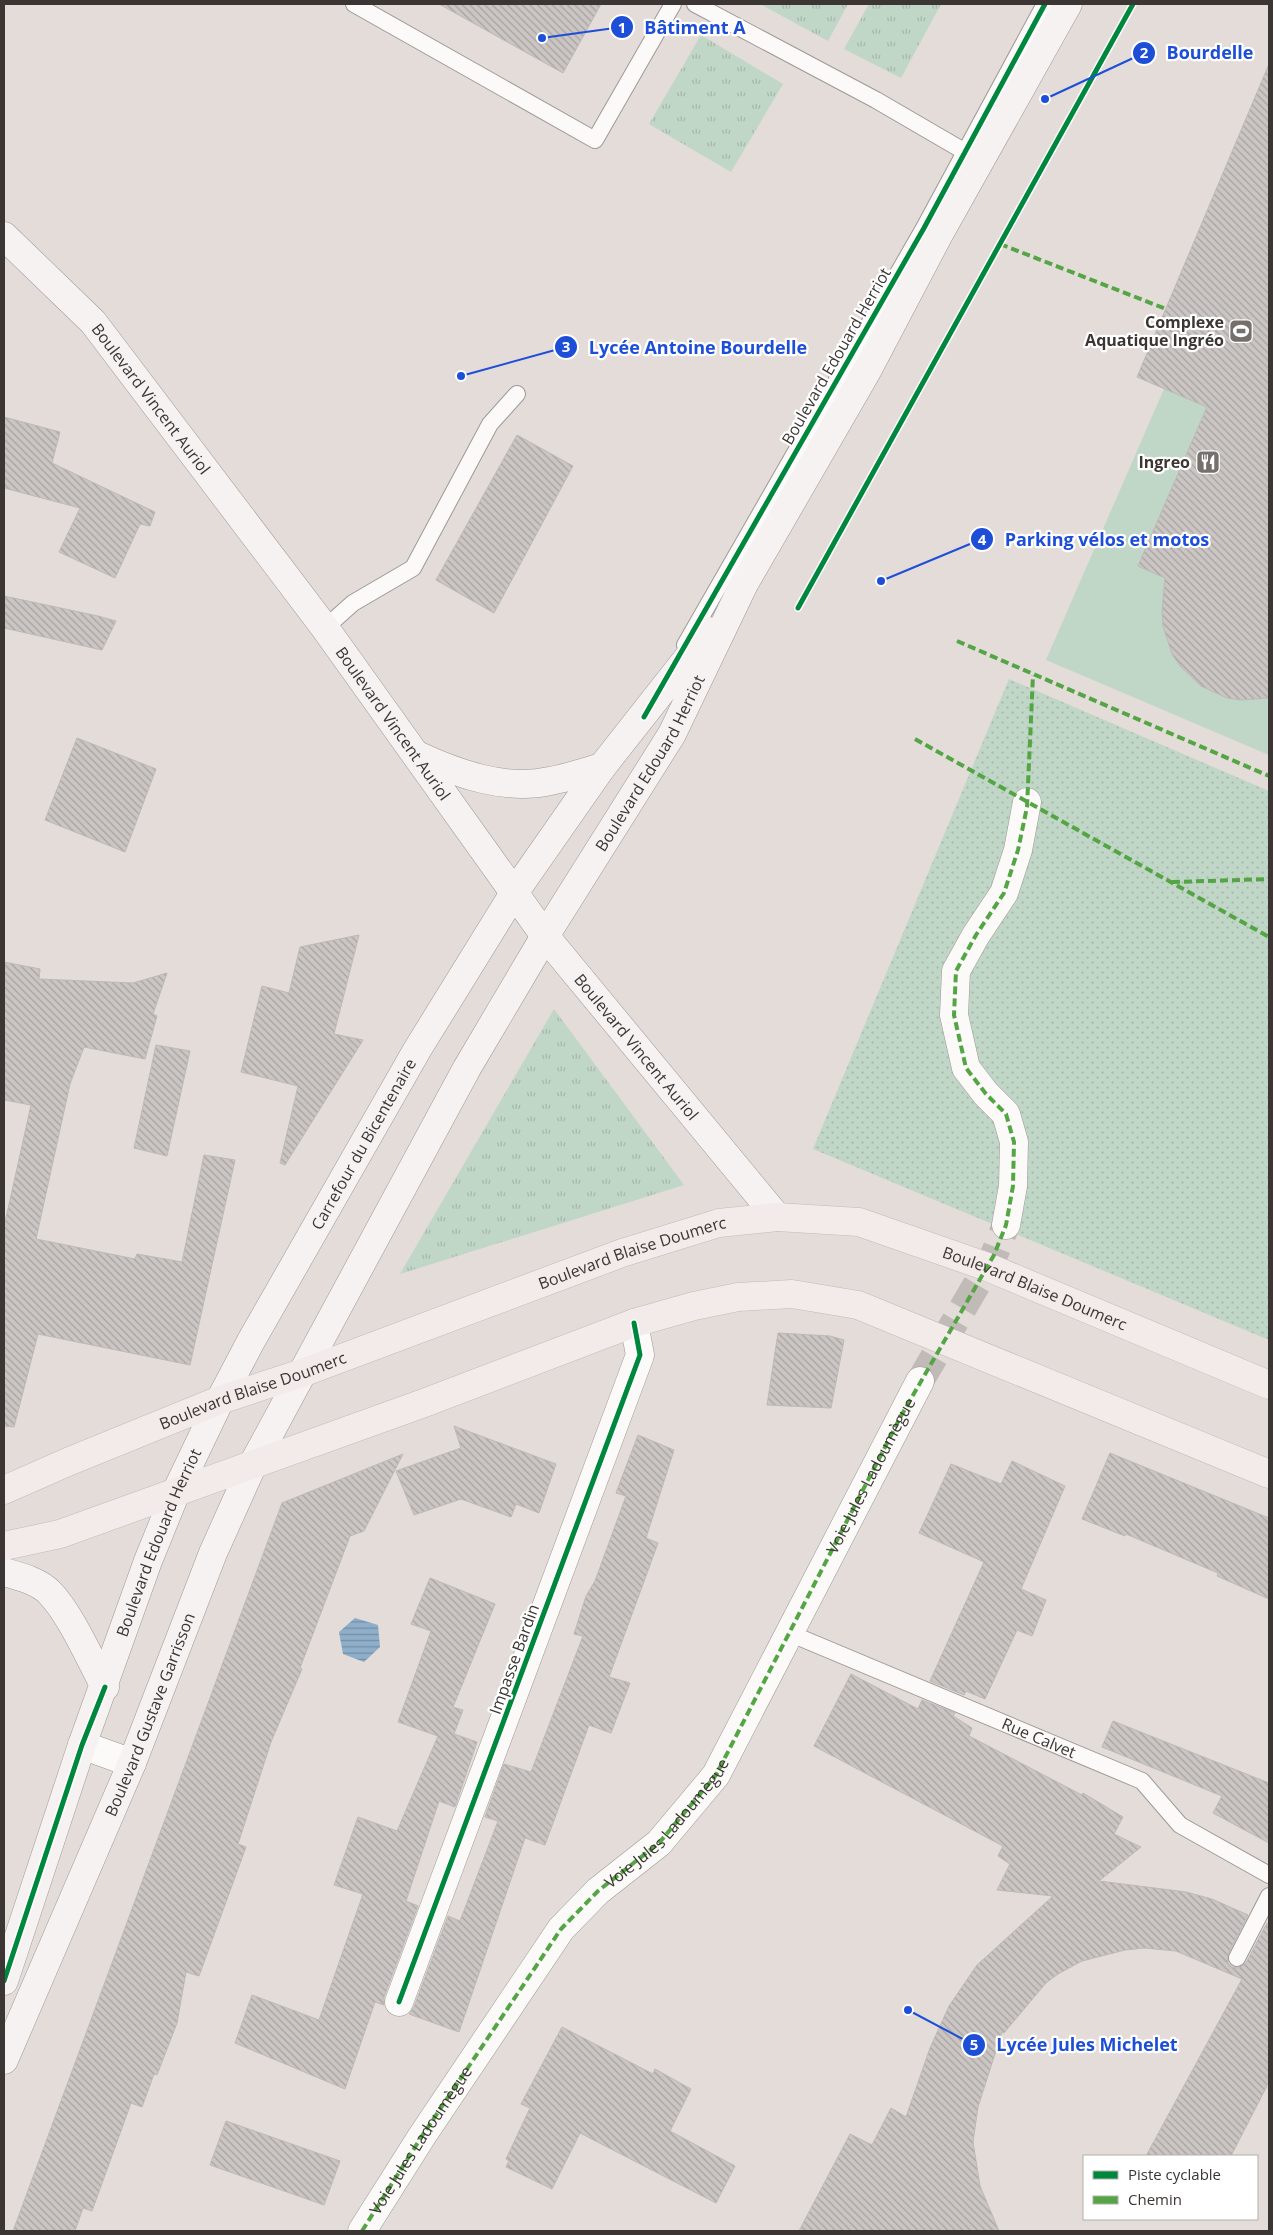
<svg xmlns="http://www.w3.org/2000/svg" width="1273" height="2235" font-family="'Open Sans',sans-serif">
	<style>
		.grass { fill: url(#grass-tufts) }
		.park { fill: url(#park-dots) }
		.pitch { fill: #c0d6c6 }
		.water { fill: url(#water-rules) }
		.building { fill: url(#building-back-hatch); stroke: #bdb9b6 }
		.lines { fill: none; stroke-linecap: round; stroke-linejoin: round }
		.street-tunnel { stroke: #c1bbb8; stroke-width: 28; stroke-dasharray: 28 14; stroke-linecap: butt }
		.lane-casing { stroke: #9e9996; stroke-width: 18 }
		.street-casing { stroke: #9e9996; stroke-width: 29 }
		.secondary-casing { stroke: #9e9996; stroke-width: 29 }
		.primary-casing { stroke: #bfbbba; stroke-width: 29 }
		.lane { stroke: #fbfaf9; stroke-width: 16 }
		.street { stroke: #fbfaf9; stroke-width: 28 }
		.secondary { stroke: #f7f2f2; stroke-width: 28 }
		.primary { stroke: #f2ebea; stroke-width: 28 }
		.quiet { stroke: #54a544; stroke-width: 4; stroke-dasharray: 8 4; stroke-linecap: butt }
		.cycleway-casing { stroke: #fff; stroke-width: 8 }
		.cycleway { stroke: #00873e; stroke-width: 5 }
		.labels { text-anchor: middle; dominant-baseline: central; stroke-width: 4.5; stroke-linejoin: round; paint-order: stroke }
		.poi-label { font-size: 16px; font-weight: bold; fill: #3b3633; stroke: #fff; text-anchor: end }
		.street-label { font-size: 16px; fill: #3b3633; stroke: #fff }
		.leader { fill: none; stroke: #1d4ed8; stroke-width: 2 }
		.callout-dot { fill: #1d4ed8; stroke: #fff; stroke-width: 2 }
		.mark-label { font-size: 15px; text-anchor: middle; font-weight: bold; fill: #fff }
		.callout-label { font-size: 18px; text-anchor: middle; font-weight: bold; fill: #1d4ed8; stroke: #fff; stroke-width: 4.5; stroke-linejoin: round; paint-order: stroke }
	</style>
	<defs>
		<pattern id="grass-tufts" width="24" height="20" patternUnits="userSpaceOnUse" patternTransform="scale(1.25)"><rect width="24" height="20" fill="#c0d6c6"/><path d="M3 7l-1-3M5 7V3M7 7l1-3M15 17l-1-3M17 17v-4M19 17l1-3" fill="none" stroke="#a6b8ab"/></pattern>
		<pattern id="park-dots" width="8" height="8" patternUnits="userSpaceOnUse" patternTransform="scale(1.25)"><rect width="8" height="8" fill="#c0d6c6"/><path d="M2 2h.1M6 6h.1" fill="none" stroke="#a6b8ab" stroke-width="1.8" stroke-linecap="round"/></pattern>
		<pattern id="water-rules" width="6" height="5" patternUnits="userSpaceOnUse" patternTransform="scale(1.25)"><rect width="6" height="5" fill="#8eaeca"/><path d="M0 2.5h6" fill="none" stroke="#758ea5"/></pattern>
		<pattern id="building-back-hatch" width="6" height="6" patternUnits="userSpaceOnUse" patternTransform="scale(1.25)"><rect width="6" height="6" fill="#cbc6c3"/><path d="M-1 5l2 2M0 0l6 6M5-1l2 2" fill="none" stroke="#a6a29f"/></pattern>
	</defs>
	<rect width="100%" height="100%" fill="#e3dcd9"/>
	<g class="grass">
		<path d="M760 4H848L828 41Z"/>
		<path d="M869 4H941L901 78 844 49Z"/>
		<path d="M701 35 783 84 731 172 649 124Z"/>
		<path d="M554 1009 684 1185 400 1274Z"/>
	</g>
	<path class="park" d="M1009 679 1269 791V1340L813 1149Z"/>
	<path class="pitch" d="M1269 64V755L1046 660 1164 389 1137 377Z"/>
	<path class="water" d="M355 1618 378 1625 380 1647 364 1662 343 1654 339 1632Z"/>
	<g class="building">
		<path d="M439 4H601L563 73Z"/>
		<path d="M1269 64V698L1241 700 1227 698 1201 686 1180 666 1172 654 1163 626 1162 612 1165 578 1138 566 1207 407 1137 377Z"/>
		<path d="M4 417 60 432 52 463 155 512 150 526 140 524 115 578 59 552 80 508 4 488Z"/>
		<path d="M517 435 573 466 494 613 436 580Z"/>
		<path d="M4 596 98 616 116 621 102 650 4 628Z"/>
		<path d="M77 738 156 769 125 852 45 820Z"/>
		<path d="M359 935 334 1034 363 1040 285 1165 280 1163 298 1086 241 1072 262 986 289 993 300 947Z"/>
		<path d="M4 962 40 969 39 979 133 983 167 973 153 1014 157 1016 145 1059 84 1047 70 1084 36 1239 135 1259 137 1254 182 1262 204 1155 235 1160 190 1365 38 1334 14 1427 4 1426V1227L31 1105 4 1100Z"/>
		<path d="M156 1045 190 1051 167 1156 134 1148Z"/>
		<path d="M778 1333 830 1336 844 1340 831 1408 767 1405Z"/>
		<path d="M454 1426 556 1464 539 1513 516 1504 511 1517 461 1499 414 1515 396 1471 461 1448Z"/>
		<path d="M638 1435 674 1450 646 1538 658 1543 609 1677 630 1683 611 1733 589 1725 545 1845 525 1838 459 2032 409 2014 414 2007 448 1916 460 1921 498 1821 485 1817 504 1764 531 1772 583 1636 574 1634 586 1596 595 1581 626 1496 616 1493Z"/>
		<path d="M1110 1453 1269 1518V1599L1217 1576 1218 1573 1126 1534 1125 1536 1082 1519Z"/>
		<path d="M403 1454 364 1531 350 1536 300 1668 302 1669 271 1742 238 1844 246 1847 199 1976 186 1972 177 2023 157 2075 154 2074 142 2107 131 2103 92 2211 83 2208 75 2231H13L282 1503Z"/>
		<path d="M1012 1461 1065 1486 1021 1589 1046 1600 1032 1636 1017 1630 985 1699 966 1691 964 1695 930 1681 984 1562 919 1533 951 1464 1001 1484Z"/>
		<path d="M430 1578 495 1604 453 1707 463 1710 454 1734 477 1742 455 1807 439 1801 406 1901 418 1906 384 1997V2005L375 2002 345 2089 235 2043 252 1995 319 2020 363 1894 334 1885 358 1817 397 1831 438 1736 398 1722 431 1631 411 1624Z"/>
		<path d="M851 1674 918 1709 922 1700 955 1713 953 1716 972 1728 969 1736 1082 1795 1083 1793 1123 1817 1114 1834 1141 1847 1099 1881 1186 1892 1212 1899 1248 1915 1228 1954V1963L1232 1967 1238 1968 1246 1963 1267 1923 1269 1924V2082L1231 2156H1146L1242 1979 1176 1951 1145 1948 1125 1950 1082 1961 1058 1974 1046 1983 1004 2033 1002 2032 978 2107 973 2142 980 2186 999 2231H799L850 2134 872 2145 891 2108 906 2117 930 2048 949 2006 977 1965 1053 1896 997 1890 1010 1864 998 1856 1003 1846 814 1746Z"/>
		<path d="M1113 1721 1269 1783V1843L1213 1813 1222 1796 1102 1747Z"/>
		<path d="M562 2027 653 2074 655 2069 691 2089 670 2131 735 2166 716 2203 580 2133 552 2189 506 2167 509 2161 506 2159 530 2108 521 2104Z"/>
		<path d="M226 2121 340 2161 324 2205 210 2165Z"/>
	</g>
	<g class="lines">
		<path class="street-tunnel" d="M920 1381 994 1255 1006 1225"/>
		<g class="lane-casing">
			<g id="lane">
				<path d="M354 4 595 140 673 4"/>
				<path d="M695 4 876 100 974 157"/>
				<path d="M325 628 353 603 413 568 490 424 517 394"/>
				<path d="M685 645 924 228 1045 4"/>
				<path id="s1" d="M789 1633 1142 1781 1180 1825 1269 1875"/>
				<path d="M1237 1958 1269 1896"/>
			</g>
		</g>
		<g class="street-casing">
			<g id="street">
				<path d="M1006 1225 1013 1186 1014 1142 1006 1114 986 1094 966 1068 954 1015 956 971 976 935 1004 893 1018 850 1027 802"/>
				<path d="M82 1745 132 1763"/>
				<path d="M399 2002 640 1355 634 1323"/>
				<path d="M362 2231 422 2136 561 1929 598 1891 659 1843 716 1775 920 1381"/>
			</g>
		</g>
		<g class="secondary-casing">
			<g id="secondary">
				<path id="s2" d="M4 236 93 322 325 628 545 936 777 1217"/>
				<path d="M419 756C458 774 506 791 550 781 567 778 585 772 602 767"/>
				<path d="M4 1572C18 1576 39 1581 50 1593 71 1615 90 1659 105 1687"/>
				<path id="s3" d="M4 1981 82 1745 148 1561 176 1492 220 1400 251 1341 417 1050 514 893 602 767 709 631"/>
				<path id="s4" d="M4 2060 132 1763 213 1553 253 1464 467 1068 545 936 672 734 744 584 867 371 938 236 1068 4"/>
			</g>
		</g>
		<g class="primary-casing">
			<g id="primary">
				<path id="s5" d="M4 1490 70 1461 220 1400 302 1373 622 1253 719 1223 777 1217 859 1222 985 1266 1269 1385"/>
				<path d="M4 1546 60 1534 424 1403 634 1323 694 1306 738 1297 792 1294 858 1305 1269 1474"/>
			</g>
		</g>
		<use href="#lane" class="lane"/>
		<use href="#street" class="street"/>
		<use href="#secondary" class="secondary"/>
		<use href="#primary" class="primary"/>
		<g class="quiet">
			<path d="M1000 244 1166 309"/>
			<path d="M957 641 1269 776"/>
			<path d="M915 739 1269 937"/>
			<path d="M1172 882 1269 879"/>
			<path id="s6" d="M362 2231 422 2136 561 1929 598 1891 659 1843 716 1775 901 1416 994 1255 1006 1225 1013 1186 1014 1142 1006 1114 986 1094 966 1068 954 1015 956 971 976 935 1004 893 1018 850 1027 807 1033 675"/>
		</g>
		<g class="cycleway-casing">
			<g id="cycleway">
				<path d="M798 608 1133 4"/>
				<path d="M644 717 924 228 1045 4"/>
				<path d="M4 1981 82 1745 105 1687"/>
				<path d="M399 2002 640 1355 634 1323"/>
			</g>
		</g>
		<use href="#cycleway" class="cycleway"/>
	</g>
	<defs>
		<g id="stadium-square" transform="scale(1.25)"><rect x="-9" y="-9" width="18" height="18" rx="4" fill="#76706d" stroke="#fff"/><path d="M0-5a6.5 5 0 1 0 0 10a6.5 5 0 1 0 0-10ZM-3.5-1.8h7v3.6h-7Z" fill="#fff"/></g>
		<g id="restaurant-square" transform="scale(1.25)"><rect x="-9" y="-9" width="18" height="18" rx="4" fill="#76706d" stroke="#fff"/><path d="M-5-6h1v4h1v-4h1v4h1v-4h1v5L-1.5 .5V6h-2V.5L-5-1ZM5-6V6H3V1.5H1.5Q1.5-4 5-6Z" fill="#fff"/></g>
	</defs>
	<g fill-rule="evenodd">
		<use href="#stadium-square" x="1241" y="331"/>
		<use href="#restaurant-square" x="1208" y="462"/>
	</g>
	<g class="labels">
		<g class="poi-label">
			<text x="1224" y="322">Complexe<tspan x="1224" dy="18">Aquatique Ingréo</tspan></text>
			<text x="1190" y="462">Ingreo</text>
		</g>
		<g class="street-label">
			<text transform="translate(836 356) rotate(-60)">Boulevard Edouard Herriot</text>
			<text stroke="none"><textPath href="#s2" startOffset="220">Boulevard Vincent Auriol</textPath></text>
			<text stroke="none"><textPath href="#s2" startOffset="625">Boulevard Vincent Auriol</textPath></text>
			<text stroke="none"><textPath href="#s4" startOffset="1452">Boulevard Edouard Herriot</textPath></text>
			<text stroke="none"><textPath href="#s2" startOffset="1030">Boulevard Vincent Auriol</textPath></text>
			<text stroke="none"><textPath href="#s3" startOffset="914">Carrefour du Bicentenaire</textPath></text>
			<text stroke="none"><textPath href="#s5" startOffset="672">Boulevard Blaise Doumerc</textPath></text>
			<text stroke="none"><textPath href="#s5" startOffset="1092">Boulevard Blaise Doumerc</textPath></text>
			<text stroke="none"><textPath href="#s5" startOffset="268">Boulevard Blaise Doumerc</textPath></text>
			<text stroke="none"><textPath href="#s6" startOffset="918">Voie Jules Ladoumègue</textPath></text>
			<text stroke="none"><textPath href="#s3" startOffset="465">Boulevard Edouard Herriot</textPath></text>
			<text transform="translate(514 1659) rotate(-70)">Impasse Bardin</text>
			<text stroke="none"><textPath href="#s4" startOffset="375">Boulevard Gustave Garrisson</textPath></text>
			<text stroke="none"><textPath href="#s1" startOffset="271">Rue Calvet</textPath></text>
			<text stroke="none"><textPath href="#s6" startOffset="512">Voie Jules Ladoumègue</textPath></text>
			<text stroke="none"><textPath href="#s6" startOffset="108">Voie Jules Ladoumègue</textPath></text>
		</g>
	</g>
	<path class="leader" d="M542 38L622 27M1045 99L1144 53M461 376L566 347M881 581L982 539M908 2010L974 2045"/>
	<g class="callout-dot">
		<circle cx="542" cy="38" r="5"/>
		<circle cx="1045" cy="99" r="5"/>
		<circle cx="461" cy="376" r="5"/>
		<circle cx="881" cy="581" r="5"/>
		<circle cx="908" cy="2010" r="5"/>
		<circle cx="622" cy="27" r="12"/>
		<circle cx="1144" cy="53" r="12"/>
		<circle cx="566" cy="347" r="12"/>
		<circle cx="982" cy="539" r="12"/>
		<circle cx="974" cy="2045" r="12"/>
	</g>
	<g class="mark-label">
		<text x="622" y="33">1</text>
		<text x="1144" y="58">2</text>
		<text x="566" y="352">3</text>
		<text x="982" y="545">4</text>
		<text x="974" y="2050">5</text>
	</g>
	<g class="callout-label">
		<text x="695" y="34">Bâtiment A</text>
		<text x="1210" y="59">Bourdelle</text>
		<text x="698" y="354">Lycée Antoine Bourdelle</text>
		<text x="1107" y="546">Parking vélos et motos</text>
		<text x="1087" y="2051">Lycée Jules Michelet</text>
	</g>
	<rect width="1273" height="2235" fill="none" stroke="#3b3633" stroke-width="10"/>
	<rect x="1083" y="2155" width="175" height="65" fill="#ffffff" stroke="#b1afad"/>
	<rect x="1093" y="2171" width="25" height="8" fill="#00873e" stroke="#b1afad"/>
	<text x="1128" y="2180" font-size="15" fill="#3b3633">Piste cyclable</text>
	<rect x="1093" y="2196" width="25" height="8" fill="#54a544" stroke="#b1afad"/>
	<text x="1128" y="2205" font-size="15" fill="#3b3633">Chemin</text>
</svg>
